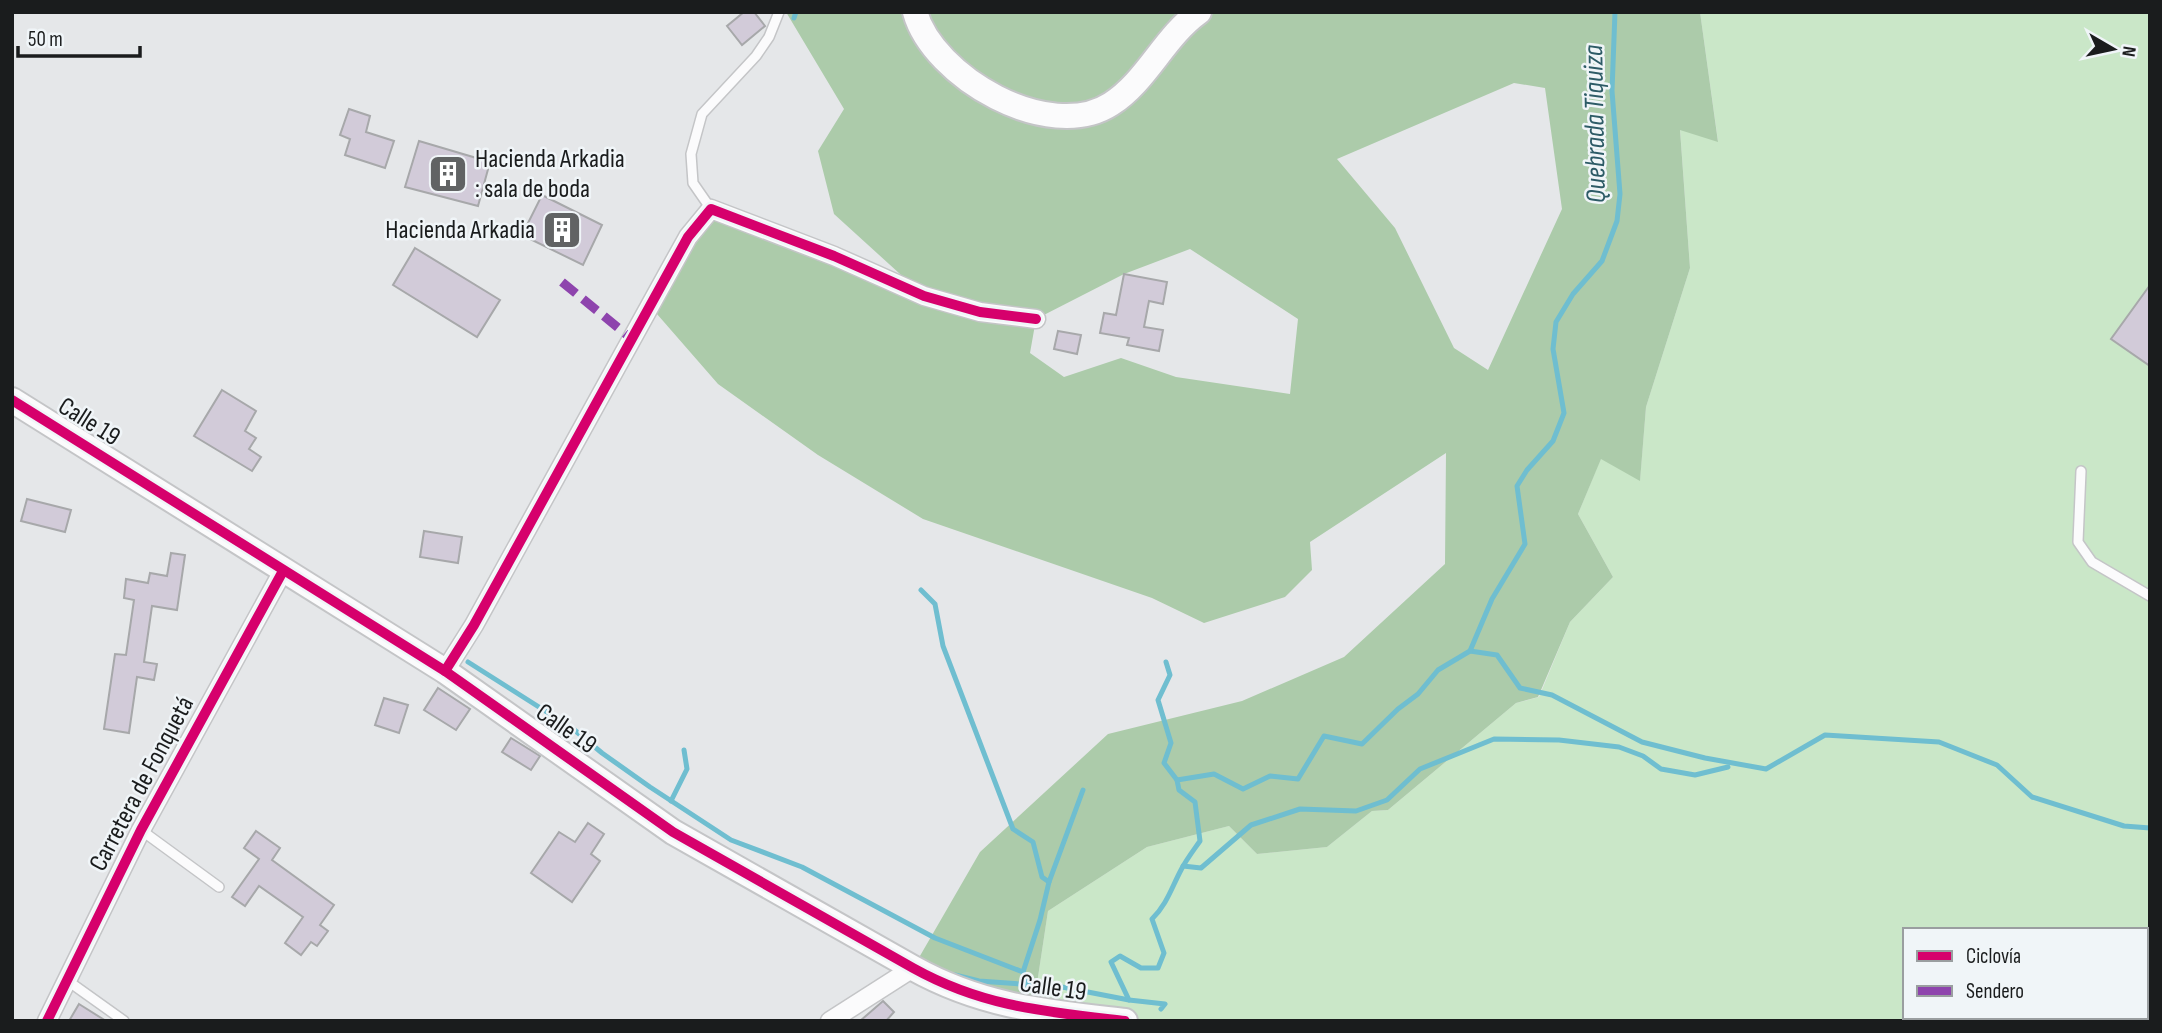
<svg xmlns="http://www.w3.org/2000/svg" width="2162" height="1033" font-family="'Sofia Sans Condensed',sans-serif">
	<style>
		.green { fill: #cae7c8; fill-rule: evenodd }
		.forest { fill: #accbaa; fill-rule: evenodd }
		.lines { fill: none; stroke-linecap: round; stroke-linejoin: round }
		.stream { stroke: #6fbed0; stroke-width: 5 }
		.building { fill: #d2cbd9; stroke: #a7a8aa; stroke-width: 2 }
		.lane-casing { stroke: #c4c5c7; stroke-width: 12 }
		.street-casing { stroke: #c4c5c7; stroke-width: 21 }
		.secondary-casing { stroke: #c4c5c7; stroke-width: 28 }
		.lane { stroke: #fbfbfc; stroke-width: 9 }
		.street { stroke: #fbfbfc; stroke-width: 18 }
		.secondary { stroke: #fbfbfc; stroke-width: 24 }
		.quiet { stroke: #8e44ad; stroke-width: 9; stroke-dasharray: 18 9; stroke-linecap: butt }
		.cycleway-casing { stroke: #f0f5f8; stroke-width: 15 }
		.cycleway { stroke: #d6006c; stroke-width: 10 }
		.labels { text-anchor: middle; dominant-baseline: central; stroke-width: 5; stroke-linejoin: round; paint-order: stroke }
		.poi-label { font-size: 26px; fill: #1a1c1d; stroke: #f0f5f8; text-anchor: start }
		.street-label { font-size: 26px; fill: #1a1c1d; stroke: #f0f5f8 }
		.water-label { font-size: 28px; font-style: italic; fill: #2d5b66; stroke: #f0f5f8 }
	</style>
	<rect width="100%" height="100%" fill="#e5e7e9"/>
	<path class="green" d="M1700 12H2150V1021H1125L1033 1010 1048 911 1147 847 1229 826 1257 854 1327 847 1372 811 1388 810 1516 703 1539 697 1570 622 1613 577 1578 514 1601 458 1640 480 1646 407 1690 268 1680 129 1718 141ZM1905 930H2146V1017H1905Z"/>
	<path class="forest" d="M786 12H1700L1718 142 1680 130 1690 268 1646 407 1640 481 1601 459 1578 514 1613 577 1570 622 1538 697 1516 703 1388 810 1372 811 1327 847 1257 854 1229 826 1147 847 1048 911 1033 1010 913 968 980 852 1108 734 1242 701 1344 657 1445 564 1446 453 1310 542 1312 570 1285 597 1204 623 1152 598 923 519 818 455 718 384 650 306 711 209 922 294 834 214 818 151 844 109ZM1514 83 1545 88 1562 209 1488 370 1454 348 1395 228 1337 159ZM1190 249 1298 319 1290 394 1176 377 1121 358 1064 377 1030 353 1036 319 1124 274Z"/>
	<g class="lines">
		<g class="stream">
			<path d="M794 18 796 12"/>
			<path d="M921 590 935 604 943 646 1013 829 1033 842 1042 877 1049 882 1040 920 1023 972 1028 986"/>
			<path d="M1470 651 1497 655 1520 688 1552 695 1642 742 1705 758 1766 769 1825 735 1939 742 1997 765 2032 797 2124 826 2150 828"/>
			<path d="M468 662 572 728 602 753 650 787 731 840 802 867 935 938 1023 972"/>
			<path d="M1166 662 1170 675 1158 700 1171 743 1164 763 1177 780"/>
			<path d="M671 801 687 769 684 750"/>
			<path d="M1183 866 1201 868 1251 825 1300 809 1356 811 1387 800 1420 769 1494 739 1559 740 1619 747 1643 756 1661 769 1695 775 1728 767"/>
			<path d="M1049 882 1083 790"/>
			<path d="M955 975 979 981 1062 987 1129 1000"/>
			<path d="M1161 1009 1165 1004 1129 1000 1111 962 1120 956 1141 968H1158L1164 953 1152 919C1167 904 1171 889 1181 870 1186 860 1193 851 1200 841L1195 802 1179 790 1177 780 1214 774 1243 789 1270 776 1298 779 1324 736 1362 744 1398 709 1418 694 1438 670 1470 651 1492 599 1525 544 1517 486 1527 470 1553 441 1564 413 1553 349 1556 322 1573 294 1602 261 1617 221 1620 194 1612 91 1615 12"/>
		</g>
	</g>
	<g class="building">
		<path d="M744 12H754L765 26 742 45 727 26Z"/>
		<path d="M349 109 370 116 366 132 394 141 385 168 345 155 350 139 340 135Z"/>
		<path d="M419 141 490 162 478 206 405 187Z"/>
		<path d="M542 195 602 225 583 265 522 235Z"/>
		<path d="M415 248 500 300 477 337 393 285Z"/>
		<path d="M1124 274 1167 282 1163 304 1149 301 1144 327 1163 330 1159 351 1127 345 1129 338 1100 333 1104 313 1116 315Z"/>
		<path d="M2150 285V366L2111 339Z"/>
		<path d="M1058 331 1081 335 1077 354 1054 349Z"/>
		<path d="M222 390 256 411 245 431 256 438 249 449 261 457 252 471 194 436Z"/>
		<path d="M27 499 71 510 65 532 21 521Z"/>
		<path d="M424 531 462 537 458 563 420 557Z"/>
		<path d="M171 553 185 555 177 610 152 606 144 662 157 664 154 680 137 677 129 733 104 729 115 654 126 655 134 600 124 598 126 579 148 583 150 573 167 576Z"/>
		<path d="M438 688 470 709 456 730 424 710Z"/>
		<path d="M384 698 408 705 399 733 375 725Z"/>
		<path d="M511 738 540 756 531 770 502 752Z"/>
		<path d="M588 823 604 834 591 854 600 861 572 902 531 873 559 832 575 842Z"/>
		<path d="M256 831 280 848 272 860 334 905 320 925 328 931 317 946 311 942 301 955 285 943 303 917 259 886 245 906 232 897 259 859 244 848Z"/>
		<path d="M883 1001 894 1012 886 1021H860Z"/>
		<path d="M79 1004 106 1021H69Z"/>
	</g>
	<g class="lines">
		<g class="lane-casing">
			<g id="lane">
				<path d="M711 209 693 183 691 154 702 114 756 56 769 37 779 12"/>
				<path d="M2081 471 2078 542 2092 562 2150 596"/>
				<path d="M141 830 219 887"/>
				<path d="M68 981 124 1021"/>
			</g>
		</g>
		<g class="street-casing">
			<g id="street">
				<path d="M445 671 474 625 688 237 711 209 834 256 924 296 980 312 1036 319"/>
				<path d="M47 1021 141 830 283 571"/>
				<path d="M830 1021 913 968"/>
			</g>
		</g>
		<g class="secondary-casing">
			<g id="secondary">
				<path d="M915 12C933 77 1049 144 1111 104 1147 81 1164 37 1199 12"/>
				<path d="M12 400 445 671 673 832 913 968C983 1007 1047 1012 1125 1021"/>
			</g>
		</g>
		<use href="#lane" class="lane"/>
		<use href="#street" class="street"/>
		<use href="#secondary" class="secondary"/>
		<path class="quiet" d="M562 282 632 339"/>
		<g class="cycleway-casing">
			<g id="cycleway">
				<path d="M12 400 445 671 673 832 913 968C983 1007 1047 1012 1125 1021"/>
				<path d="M445 671 474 625 688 237 711 209 834 256 924 296 980 312 1036 319"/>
				<path d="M47 1021 141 830 283 571"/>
			</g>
		</g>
		<use href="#cycleway" class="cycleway"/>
	</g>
	<defs>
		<g id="building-square" transform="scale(2.0125)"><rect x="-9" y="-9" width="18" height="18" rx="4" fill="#616364" stroke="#f0f5f8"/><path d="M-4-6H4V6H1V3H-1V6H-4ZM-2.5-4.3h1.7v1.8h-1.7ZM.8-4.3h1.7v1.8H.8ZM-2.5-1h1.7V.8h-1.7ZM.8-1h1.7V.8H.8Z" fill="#fff"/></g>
	</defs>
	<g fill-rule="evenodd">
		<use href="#building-square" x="448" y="174"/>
		<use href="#building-square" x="562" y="230"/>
	</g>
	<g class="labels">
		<g class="poi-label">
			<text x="475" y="159">Hacienda Arkadia<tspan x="475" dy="30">: sala de boda</tspan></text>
			<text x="535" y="230" text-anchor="end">Hacienda Arkadia</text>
		</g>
		<g class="street-label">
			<text transform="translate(89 422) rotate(32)">Calle 19</text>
			<text transform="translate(566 729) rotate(35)">Calle 19</text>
			<text transform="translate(142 784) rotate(-62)">Carretera de Fonquetá</text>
			<text transform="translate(1053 988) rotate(8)">Calle 19</text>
		</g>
		<g class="water-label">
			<text transform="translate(1595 124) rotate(-91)">Quebrada Tiquiza</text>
		</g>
	</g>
	<rect width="2162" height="1033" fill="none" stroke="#1a1c1d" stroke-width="28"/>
	<rect x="1903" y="928" width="245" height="91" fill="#f0f5f8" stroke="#9a9ea0" stroke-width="2"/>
	<rect x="1917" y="951" width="35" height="10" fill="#d6006c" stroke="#9a9ea0" stroke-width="2"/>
	<text x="1966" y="963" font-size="21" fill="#1a1c1d">Ciclovía</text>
	<rect x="1917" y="986" width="35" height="10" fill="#8e44ad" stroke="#9a9ea0" stroke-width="2"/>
	<text x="1966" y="998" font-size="21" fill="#1a1c1d">Sendero</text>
	<g transform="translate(2113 49) rotate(99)" stroke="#f0f5f8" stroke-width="5" paint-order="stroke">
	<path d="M0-5L12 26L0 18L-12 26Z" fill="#1a1c1d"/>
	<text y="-10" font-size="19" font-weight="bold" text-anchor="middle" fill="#1a1c1d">N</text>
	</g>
	<path d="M18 46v10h122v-10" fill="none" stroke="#1a1c1d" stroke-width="3.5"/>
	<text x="28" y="46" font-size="21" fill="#1a1c1d" stroke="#f0f5f8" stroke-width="5" paint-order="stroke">50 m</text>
</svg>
